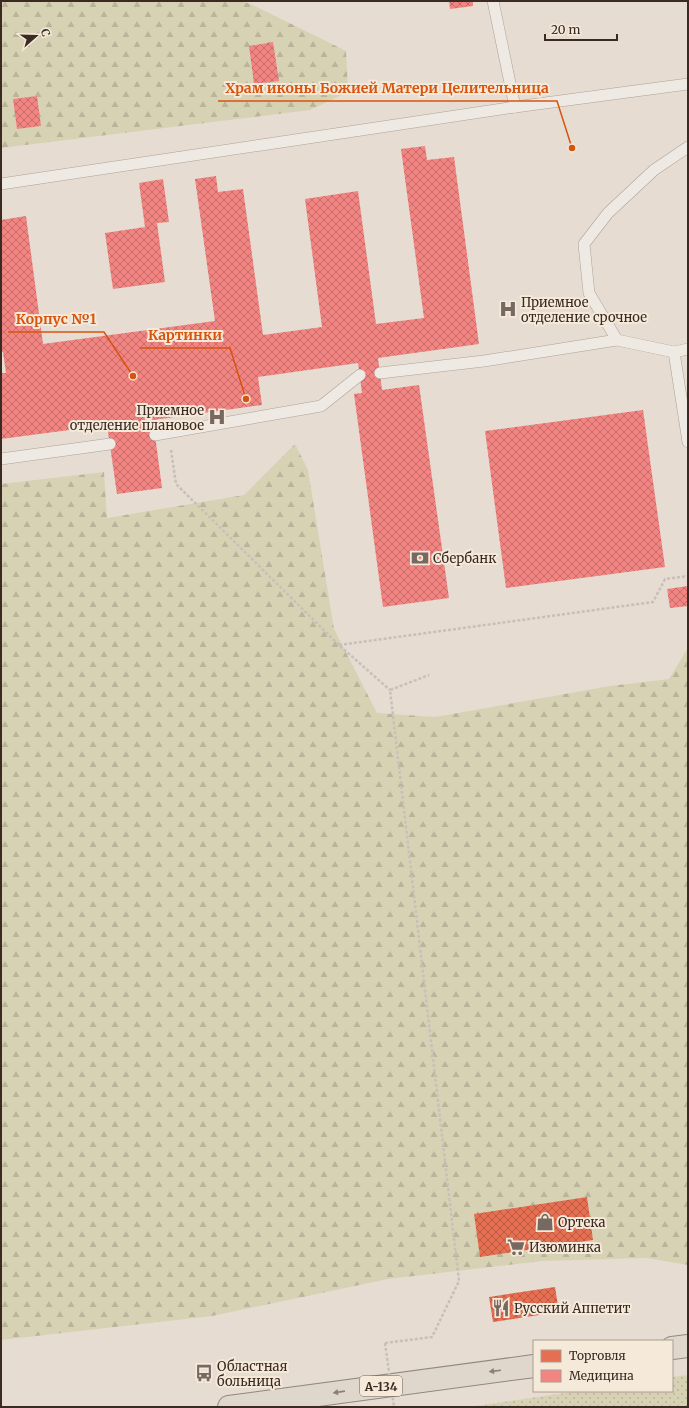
<svg xmlns="http://www.w3.org/2000/svg" width="689" height="1408" font-family="Merriweather,serif">
	<style>
		.grass { fill: url(#grass-dots) }
		.forest { fill: url(#forest-firs) }
		.shops { fill: url(#shops-cross-hatch) }
		.health { fill: url(#health-cross-hatch) }
		.lines { fill: none; stroke-linecap: round; stroke-linejoin: round }
		.service-casing { stroke: #aca29a; stroke-width: 12 }
		.trunk-casing { stroke: #918881; stroke-width: 24 }
		.path { stroke: #c7c0ba; stroke-width: 2.5; stroke-dasharray: 3 2; stroke-linecap: butt }
		.service { stroke: #eee9e3; stroke-width: 11 }
		.trunk { stroke: #dfd6cc; stroke-width: 22 }
		.path-bridge { stroke: #c7c0ba; stroke-width: 2.5; stroke-dasharray: 3 2; stroke-linecap: butt }
		.oneway { fill: #8d8077 }
		.labels { text-anchor: middle; dominant-baseline: central; stroke-width: 4; stroke-linejoin: round; paint-order: stroke }
		.shield { fill: #f5e9da; stroke: #736359; stroke-width: 1 }
		.shield-label { font-size: 12px; font-weight: bold; fill: #3b2a22 }
		.poi-label { font-size: 13px; fill: #3b2a22; stroke: #f5e9da; text-anchor: start }
		.leader { fill: none; stroke: #d7540e; stroke-width: 1.5 }
		.callout-dot { fill: #d7540e; stroke: #f5e9da; stroke-width: 1.5 }
		.callout-label { font-size: 14px; text-anchor: middle; font-weight: bold; fill: #d7540e; stroke: #f5e9da; stroke-width: 4; stroke-linejoin: round; paint-order: stroke }
	</style>
	<defs>
		<pattern id="grass-dots" width="8" height="8" patternUnits="userSpaceOnUse"><rect width="8" height="8" fill="#d8d2b5"/><path d="M2 2h.1M6 6h.1" fill="none" stroke="#bab49b" stroke-width="1.8" stroke-linecap="round"/></pattern>
		<pattern id="forest-firs" width="22" height="20" patternUnits="userSpaceOnUse"><rect width="22" height="20" fill="#d8d2b5"/><path d="M5 1l3.5 6h-7zM16 11l3.5 6h-7z" fill="#bab49b"/></pattern>
		<pattern id="shops-cross-hatch" width="8" height="8" patternUnits="userSpaceOnUse"><rect width="8" height="8" fill="#e76f51"/><path d="M0 0l8 8M0 8l8-8" fill="none" stroke="#bc5b43"/></pattern>
		<pattern id="health-cross-hatch" width="8" height="8" patternUnits="userSpaceOnUse"><rect width="8" height="8" fill="#f28482"/><path d="M0 0l8 8M0 8l8-8" fill="none" stroke="#c56c6a"/></pattern>
	</defs>
	<rect width="100%" height="100%" fill="#e6dcd2"/>
	<path class="grass" d="M688 1375V1407H469L579 1391H672V1377Z"/>
	<g class="forest">
		<path d="M1 1H241L251 4 346 51 348 92 310 110 1 148Z"/>
		<path d="M295 444 308 470 334 629 377 713 435 717 610 686 669 679 686 651 688 650V1265L646 1258 543 1261 388 1279 212 1316 1 1340V484L104 472 107 518 244 495Z"/>
	</g>
	<g class="shops">
		<path d="M587 1197 593 1240 480 1257 474 1214Z"/>
		<path d="M555 1287 559 1312 493 1322 489 1297Z"/>
	</g>
	<g class="health">
		<path d="M449 1H473V6L450 9Z"/>
		<path d="M273 42 279 81 254 84 249 46Z"/>
		<path d="M37 96 41 126 17 129 13 99Z"/>
		<path d="M425 146 427 160 454 157 479 344 378 358 382 390 419 385 449 598 383 607 354 394 362 393 358 363 258 377 262 405 153 420 162 488 117 494 107 425 1 439V373H6L3 352H1V220L26 216 43 344 215 321 195 179 216 176 218 192 243 189 263 335 322 327 305 199 358 191 376 324 424 318 401 149Z"/>
		<path d="M163 179 169 222 157 223 165 282 113 289 105 233 145 227 139 183Z"/>
		<path d="M643 410 665 567 506 588 485 431Z"/>
		<path d="M688 586V606L670 608 667 589Z"/>
	</g>
	<g class="lines">
		<g class="service-casing">
			<g id="service">
				<path d="M493 1 515 107"/>
				<path d="M1 184 515 107 688 84"/>
				<path d="M617 340 589 293 584 244 608 213 654 170 688 147"/>
				<path d="M688 349 674 352 688 442"/>
				<path d="M380 373 484 361 617 340 674 352"/>
				<path d="M155 435 321 406 360 375"/>
				<path d="M1 459 110 444"/>
			</g>
		</g>
		<g class="trunk-casing">
			<g id="trunk">
				<path d="M672 1348 688 1346"/>
				<path d="M229 1407 534 1366"/>
			</g>
		</g>
		<g class="path">
			<path d="M171 450 176 484 339 645 390 690"/>
			<path d="M339 645 653 602 665 579 688 576"/>
			<path d="M385 1343 432 1337 459 1281 390 690 429 675"/>
		</g>
		<use href="#service" class="service"/>
		<use href="#trunk" class="trunk"/>
		<path class="path-bridge" d="M385 1343 394 1407"/>
	</g>
	<defs><path id="oneway-solid" d="M-6-.8H1V-3.2L6.5 0L1 3.2V.8H-6Z"/></defs>
	<g class="oneway">
		<use href="#oneway-solid" transform="translate(495 1371) rotate(173)"/>
		<use href="#oneway-solid" transform="translate(339 1392) rotate(172)"/>
	</g>
	<defs>
		<g id="hospital-bare" transform="scale(1.38)"><path d="M-5-5h3v3.5h4V-5h3V5h-3V1.5h-4V5h-3Z" fill="#776860" stroke="#f5e9da" stroke-width="2.5" paint-order="stroke"/></g>
		<g id="bank-bare" transform="scale(1.38)"><path d="M-6-4H6V4H-6ZM0-2.3a2.3 2.3 0 1 0 0 4.6a2.3 2.3 0 1 0 0-4.6Z" fill="#776860" stroke="#f5e9da" stroke-width="2.5" paint-order="stroke"/></g>
		<g id="shop-bare" transform="scale(1.38)"><path d="M-5-2.5h2.3a2.7 3.5 0 0 1 5.4 0H5L5.5 6h-11ZM-1.5-2.5h3a1.5 2.3 0 0 0-3 0Z" fill="#776860" stroke="#f5e9da" stroke-width="2.5" paint-order="stroke"/></g>
		<g id="supermarket-bare" transform="scale(1.38)"><path d="M-6-5.5h2.5l.6 2H6L4.5 2H-2.5L-4.4-4H-6ZM-1.5 3.2a1.3 1.3 0 1 0 .1 0ZM3 3.2a1.3 1.3 0 1 0 .1 0Z" fill="#776860" stroke="#f5e9da" stroke-width="2.5" paint-order="stroke"/></g>
		<g id="restaurant-bare" transform="scale(1.38)"><path d="M-5-6h1v4h1v-4h1v4h1v-4h1v5L-1.5 .5V6h-2V.5L-5-1ZM5-6V6H3V1.5H1.5Q1.5-4 5-6Z" fill="#776860" stroke="#f5e9da" stroke-width="2.5" paint-order="stroke"/></g>
		<g id="bus-bare" transform="scale(1.38)"><path d="M-5-6H5V4H4V6H2V4H-2V6H-4V4H-5ZM-3.5-4V0h7V-4ZM-3.5 1.2v1.5H-2V1.2ZM2 1.2v1.5H3.5V1.2Z" fill="#776860" stroke="#f5e9da" stroke-width="2.5" paint-order="stroke"/></g>
	</defs>
	<g fill-rule="evenodd">
		<use href="#hospital-bare" x="508" y="309"/>
		<use href="#hospital-bare" x="217" y="417"/>
		<use href="#bank-bare" x="420" y="558"/>
		<use href="#shop-bare" x="545" y="1222"/>
		<use href="#supermarket-bare" x="516" y="1247"/>
		<use href="#restaurant-bare" x="501" y="1308"/>
		<use href="#bus-bare" x="204" y="1373"/>
	</g>
	<g class="labels">
		<rect class="shield" x="360" y="1376" width="42" height="20" rx="3"/>
		<g class="shield-label">
			<text x="381" y="1386">А-134</text>
		</g>
		<g class="poi-label">
			<text x="521" y="302">Приемное<tspan x="521" dy="15">отделение срочное</tspan></text>
			<text x="204" y="410" text-anchor="end">Приемное<tspan x="204" dy="15">отделение плановое</tspan></text>
			<text x="433" y="558">Сбербанк</text>
			<text x="558" y="1222">Ортека</text>
			<text x="529" y="1247">Изюминка</text>
			<text x="514" y="1308">Русский Аппетит</text>
			<text x="217" y="1366">Областная<tspan x="217" dy="15">больница</tspan></text>
		</g>
	</g>
	<path class="leader" d="M572 148L557 101H218M133 376L104 332H8M246 399L230 348H140"/>
	<g class="callout-dot">
		<circle cx="572" cy="148" r="4"/>
		<circle cx="133" cy="376" r="4"/>
		<circle cx="246" cy="399" r="4"/>
	</g>
	<g class="callout-label">
		<text x="387" y="93">Храм иконы Божией Матери Целительница</text>
		<text x="56" y="324">Корпус №1</text>
		<text x="185" y="340">Картинки</text>
	</g>
	<rect width="689" height="1408" fill="none" stroke="#3b2a22" stroke-width="4"/>
	<rect x="533" y="1340" width="140" height="52" fill="#f5e9da" stroke="#ab9d90"/>
	<rect x="541" y="1350" width="20" height="12" fill="#e76f51" stroke="#ab9d90"/>
	<text x="569" y="1360" font-size="12" fill="#3b2a22">Торговля</text>
	<rect x="541" y="1370" width="20" height="12" fill="#f28482" stroke="#ab9d90"/>
	<text x="569" y="1380" font-size="12" fill="#3b2a22">Медицина</text>
	<g transform="translate(36 36) rotate(70)" stroke="#f5e9da" stroke-width="3" paint-order="stroke">
	<path d="M0-3L7 15L0 10L-7 15Z" fill="#3b2a22"/>
	<text y="-6" font-size="11" font-weight="bold" text-anchor="middle" fill="#3b2a22">С</text>
	</g>
	<path d="M545 34v6h72v-6" fill="none" stroke="#3b2a22" stroke-width="2"/>
	<text x="551" y="34" font-size="12" fill="#3b2a22" stroke="#f5e9da" stroke-width="3" paint-order="stroke">20 m</text>
</svg>
